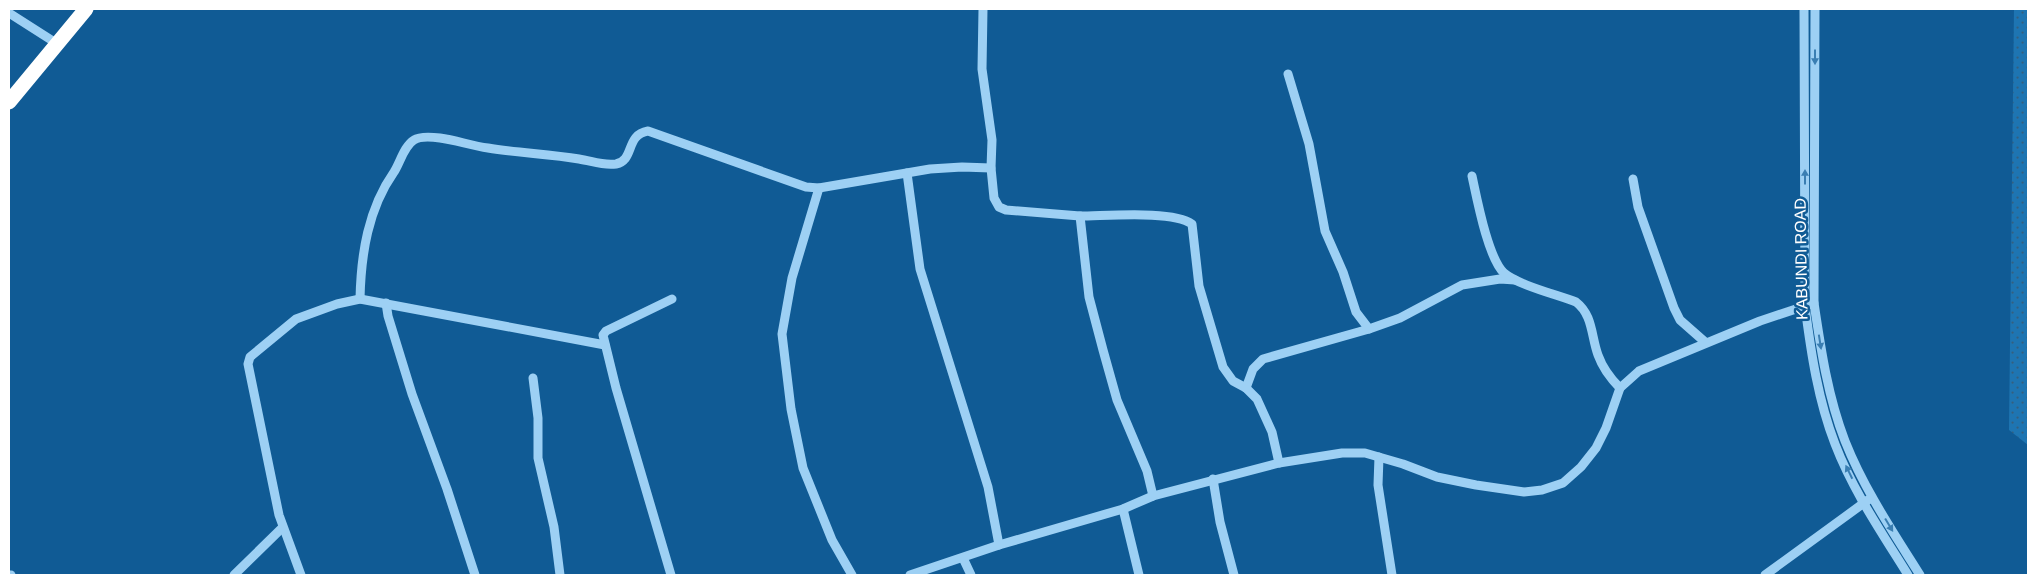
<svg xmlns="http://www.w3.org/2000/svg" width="2037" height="584" font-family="Arial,sans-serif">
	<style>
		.grass { fill: url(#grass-dots) }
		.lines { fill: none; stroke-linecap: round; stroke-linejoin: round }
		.minor { stroke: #9dd0f4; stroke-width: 9 }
		.highway { stroke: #fff; stroke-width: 15 }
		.oneway { fill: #3a7eb2 }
		.labels { text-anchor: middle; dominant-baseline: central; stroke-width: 5; stroke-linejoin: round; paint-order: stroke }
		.street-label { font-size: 16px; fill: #fff; stroke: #105b95 }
	</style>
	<defs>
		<pattern id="grass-dots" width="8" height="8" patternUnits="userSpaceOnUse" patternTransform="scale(1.25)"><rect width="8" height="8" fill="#1e75b2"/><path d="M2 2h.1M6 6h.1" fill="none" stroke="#35607f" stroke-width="1.8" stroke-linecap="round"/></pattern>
	</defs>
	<rect width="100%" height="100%" fill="#105b95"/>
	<path class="grass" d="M2014 9H2028V445L2009 430Z"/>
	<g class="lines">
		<g class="minor">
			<path d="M983 9 982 69 992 140 991 168 994 198 999 207 1006 210 1080 216 1089 297 1103 350 1117 400 1147 471 1153 496"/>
			<path d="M1804 9 1805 306C1811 353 1818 400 1835 444 1853 491 1882 533 1908 575"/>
			<path d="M1815 9 1814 303C1821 350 1828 397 1845 441 1864 489 1893 532 1920 575"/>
			<path d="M9 13 56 43"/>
			<path d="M1288 74 1309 144 1325 231 1343 272 1356 312 1369 329 1400 318 1462 285 1500 279 1515 280"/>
			<path d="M907 173 920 269 988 487 999 545"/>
			<path d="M1472 176C1477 199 1488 258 1504 273 1518 285 1558 295 1576 302 1593 315 1591 336 1598 355 1603 369 1610 378 1620 388"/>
			<path d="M1633 179 1638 207 1674 308 1680 320 1705 342"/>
			<path d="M819 188 792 278 782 334 791 409 803 468 832 540 852 575"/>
			<path d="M1080 216C1106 216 1173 210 1192 224L1199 286 1223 367 1233 381 1246 388 1257 399 1272 432 1279 463"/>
			<path d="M360 299C361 254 368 209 394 172 400 163 404 146 414 140 420 136 432 137 440 138 456 140 472 146 488 148 518 153 549 154 579 159 592 161 603 166 616 164 635 160 625 135 648 131L806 187 819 188 930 169 962 167 991 168"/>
			<path d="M386 303 388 316 412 394 447 489 475 575"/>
			<path d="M533 378 538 418V458L554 527 560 575"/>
			<path d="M1246 388 1253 369 1263 359 1369 329"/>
			<path d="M1379 457 1378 485 1392 575"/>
			<path d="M1213 479 1220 522 1234 575"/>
			<path d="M1123 509 1139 575"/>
			<path d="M963 558 971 575"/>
			<path d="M9 575H11"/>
			<path d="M234 575 282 528"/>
			<path d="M301 575 279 515 248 364 250 357 296 319 337 304 360 299 605 345"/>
			<path d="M671 575 616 388 603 335 606 331 672 299"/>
			<path d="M910 575 999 545 1123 509 1153 496 1279 463 1342 453H1365L1403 464 1437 477 1476 485 1524 492 1542 490 1563 483 1581 467 1596 448 1606 428 1620 388 1639 371 1760 321 1814 303"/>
			<path d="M1765 575 1868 500"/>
		</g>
		<path class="highway" d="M9 102 86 9"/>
	</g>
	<defs><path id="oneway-solid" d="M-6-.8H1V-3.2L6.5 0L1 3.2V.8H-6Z" transform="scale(1.25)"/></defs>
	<g class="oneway">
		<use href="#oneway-solid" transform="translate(1815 57) rotate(90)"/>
		<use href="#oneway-solid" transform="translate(1805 177) rotate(-90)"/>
		<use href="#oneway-solid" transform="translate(1820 342) rotate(81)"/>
		<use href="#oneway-solid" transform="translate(1849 472) rotate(-116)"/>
		<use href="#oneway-solid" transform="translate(1889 525) rotate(59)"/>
	</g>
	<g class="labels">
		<g class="street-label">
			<text transform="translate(1801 259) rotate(-91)">KABUNDI ROAD</text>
		</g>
	</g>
	<rect width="2037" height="584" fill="none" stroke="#ffffff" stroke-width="20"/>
</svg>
